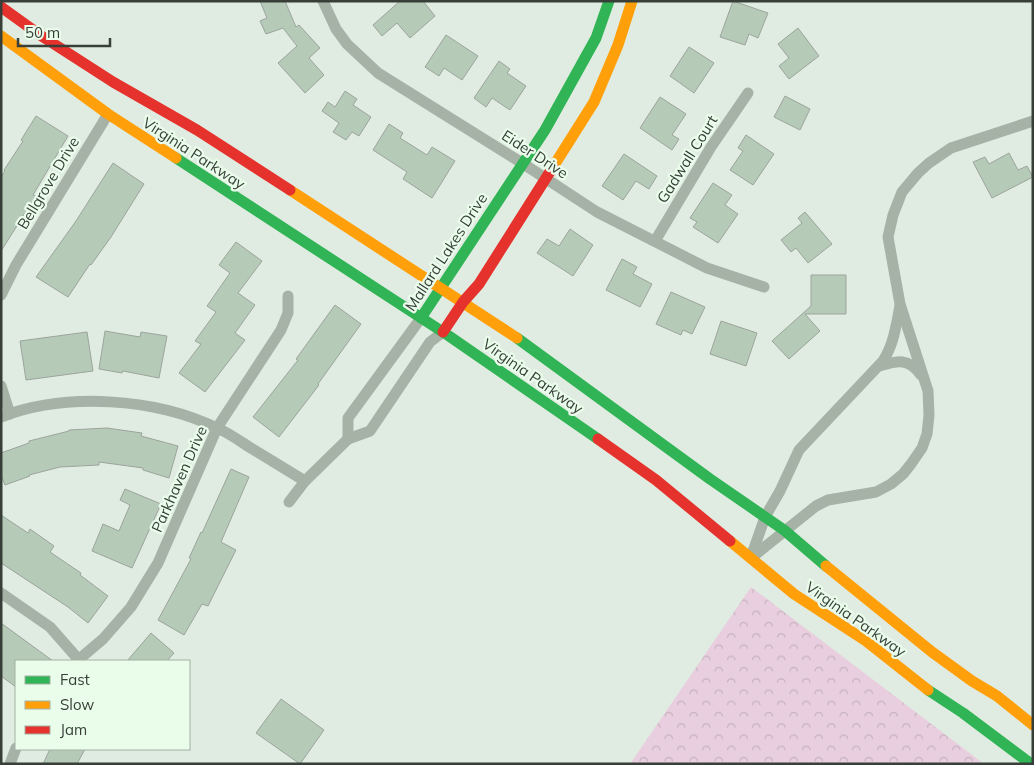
<svg xmlns="http://www.w3.org/2000/svg" width="1034" height="765" font-family="Mulish,sans-serif">
	<style>
		.forest { fill: url(#forest-crowns) }
		.building { fill: #b5cab7; stroke: #9ca49d }
		.lines { fill: none; stroke-linecap: round; stroke-linejoin: round }
		.street { stroke: #a7b2a7; stroke-width: 11 }
		.fast { stroke: #30b455; stroke-width: 11 }
		.slow { stroke: #ff9f0a; stroke-width: 11 }
		.jam { stroke: #e5322d; stroke-width: 11 }
		.labels { text-anchor: middle; dominant-baseline: central; stroke-width: 4.5; stroke-linejoin: round; paint-order: stroke }
		.street-label { font-size: 15px; fill: #373f38; stroke: #eafdeb }
	</style>
	<defs>
		<pattern id="forest-crowns" width="20" height="18" patternUnits="userSpaceOnUse" patternTransform="scale(1.25)"><rect width="20" height="18" fill="#e8cede"/><path d="M2 6a3 3 0 1 1 6 0M12 15a3 3 0 1 1 6 0" fill="none" stroke="#c8b2bf"/></pattern>
	</defs>
	<rect width="100%" height="100%" fill="#e0ece1"/>
	<path class="forest" d="M751 587 984 764H630Z"/>
	<g class="building">
		<path d="M260 1H285L296 27 299 25 320 48 309 58 324 75 305 93 278 63 297 46 283 28 266 34 260 21 267 18Z"/>
		<path d="M400 1H423L435 16 410 38 397 23 382 36 373 25Z"/>
		<path d="M733 1 768 13 758 38 749 34 745 45 720 37Z"/>
		<path d="M798 28 819 56 789 79 779 66 789 58 778 44Z"/>
		<path d="M446 35 478 56 462 80 444 68 439 76 425 67Z"/>
		<path d="M689 47 714 63 694 93 670 76Z"/>
		<path d="M499 61 510 69 507 73 526 86 510 110 492 98 486 107 474 98Z"/>
		<path d="M345 91 357 99 353 105 371 117 359 136 352 132 346 140 333 132 339 123 322 111 328 102 335 107Z"/>
		<path d="M785 96 810 109 800 130 774 117Z"/>
		<path d="M660 97 686 114 672 135 679 139 672 150 640 128Z"/>
		<path d="M36 116 68 136 33 195 36 196 1 251V177L5 171 4 170 23 141 21 140Z"/>
		<path d="M389 124 403 133 400 138 427 155 432 147 455 161 432 198 403 179 407 172 373 150Z"/>
		<path d="M746 135 774 154 753 185 730 170 743 151 738 148Z"/>
		<path d="M1009 153 1018 170 1027 166 1033 177 992 198 973 162 985 157 989 164Z"/>
		<path d="M624 154 657 176 649 189 636 181 623 200 602 186Z"/>
		<path d="M113 163 144 184 111 237 91 265 90 264 68 297 36 277 76 221Z"/>
		<path d="M713 183 732 195 725 205 738 214 718 243 693 227 697 222 690 218Z"/>
		<path d="M805 212 832 244 808 263 796 248 791 252 781 240 802 223 798 218Z"/>
		<path d="M570 229 593 245 573 276 537 253 547 239 559 246Z"/>
		<path d="M236 242 262 261 238 293 255 305 235 333 245 340 205 392 179 373 201 344 195 341 216 312 207 306 230 273 219 265Z"/>
		<path d="M622 259 637 267 633 274 652 284 640 307 606 290Z"/>
		<path d="M811 275H846V314H805L820 331 789 359 772 341 811 306Z"/>
		<path d="M671 292 705 307 692 334 683 330 681 335 656 324Z"/>
		<path d="M335 305 361 324 318 384 319 385 279 437 253 417 298 360 296 359Z"/>
		<path d="M721 321 757 333 746 366 710 354Z"/>
		<path d="M105 331 140 337 141 332 167 336 159 378 123 371 122 373 99 369Z"/>
		<path d="M87 332 93 371 26 380 20 341Z"/>
		<path d="M107 428 142 433 141 436 178 446 169 478 143 470V468L99 462V465L60 467 29 475 30 476 5 485 1 475V453L29 443V441L69 431V430Z"/>
		<path d="M231 469 249 477 221 542 236 550 208 606 202 604 184 635 158 620 191 559 189 558 201 532 202 533Z"/>
		<path d="M125 489 161 504 132 568 92 551 103 524 119 531 130 505 120 500Z"/>
		<path d="M1 515 28 533 30 529 54 546 50 552 81 573 80 575 108 596 88 623 68 607 1 563Z"/>
		<path d="M1 623 53 661H16V687L1 676Z"/>
		<path d="M151 633 174 653 167 661H127Z"/>
		<path d="M281 699 324 730 300 764 256 733Z"/>
		<path d="M50 749H85L77 764H43Z"/>
	</g>
	<g class="lines">
		<g class="street">
			<path d="M323 1 336 29 347 44 378 73 522 163 597 212 707 268 764 287"/>
			<path d="M655 241 711 147 748 93"/>
			<path d="M1 295 16 265 108 114"/>
			<path d="M879 366C897 361 908 357 921 375"/>
			<path d="M1 386 10 414"/>
			<path d="M1 417C66 392 155 398 217 428 227 432 237 439 246 445 266 457 285 469 305 481"/>
			<path d="M348 439V418L421 318"/>
			<path d="M289 502 305 481 348 439 370 431 430 342 443 332"/>
			<path d="M751 557 765 517 780 491 799 450 883 361C894 344 896 325 900 306"/>
			<path d="M751 558 816 506 828 500 876 492 891 484 903 474 911 464 922 448 927 434 929 415 928 391 900 304 888 237 893 215 902 192 918 173 929 163 951 148 1033 121"/>
			<path d="M1 593 50 627 79 660"/>
			<path d="M77 661 103 639 131 607 158 563 217 428 281 330 288 313V296"/>
			<path d="M10 764 16 748"/>
		</g>
		<g class="fast">
			<path d="M176 158 449 336 598 439"/>
			<path d="M421 318 545 130 596 38 609 1"/>
			<path d="M517 338 710 479 784 530 826 566"/>
			<path d="M928 690 963 713 1031 764"/>
		</g>
		<g class="slow">
			<path d="M1 36 108 114 176 158"/>
			<path d="M553 167 594 102 618 45 632 1"/>
			<path d="M290 190 517 338"/>
			<path d="M730 541 794 594 866 641 928 690"/>
			<path d="M826 566 932 652 972 681 997 696 1033 725"/>
		</g>
		<g class="jam">
			<path d="M1 7 40 35 113 82 197 130 290 190"/>
			<path d="M443 332 463 302 479 284 553 167"/>
			<path d="M598 439 656 480 730 541"/>
		</g>
	</g>
	<g class="labels">
		<g class="street-label">
			<text transform="translate(194 153) rotate(33)">Virginia Parkway</text>
			<text transform="translate(535 154) rotate(33)">Eider Drive</text>
			<text transform="translate(687 159) rotate(-58)">Gadwall Court</text>
			<text transform="translate(48 183) rotate(-59)">Bellgrove Drive</text>
			<text transform="translate(446 252) rotate(-57)">Mallard Lakes Drive</text>
			<text transform="translate(533 376) rotate(35)">Virginia Parkway</text>
			<text transform="translate(179 479) rotate(-66)">Parkhaven Drive</text>
			<text transform="translate(856 619) rotate(35)">Virginia Parkway</text>
		</g>
	</g>
	<rect width="1034" height="765" fill="none" stroke="#373f38" stroke-width="5"/>
	<rect x="15" y="660" width="175" height="90" fill="#eafdeb" stroke="#a2b1a3"/>
	<rect x="25" y="676" width="25" height="8" fill="#30b455" stroke="#a2b1a3"/>
	<text x="60" y="685" font-size="15" fill="#373f38">Fast</text>
	<rect x="25" y="701" width="25" height="8" fill="#ff9f0a" stroke="#a2b1a3"/>
	<text x="60" y="710" font-size="15" fill="#373f38">Slow</text>
	<rect x="25" y="726" width="25" height="8" fill="#e5322d" stroke="#a2b1a3"/>
	<text x="60" y="735" font-size="15" fill="#373f38">Jam</text>
	<path d="M18 38v8h92v-8" fill="none" stroke="#373f38" stroke-width="2.5"/>
	<text x="25" y="38" font-size="15" fill="#373f38" stroke="#eafdeb" stroke-width="4" paint-order="stroke">50 m</text>
</svg>
